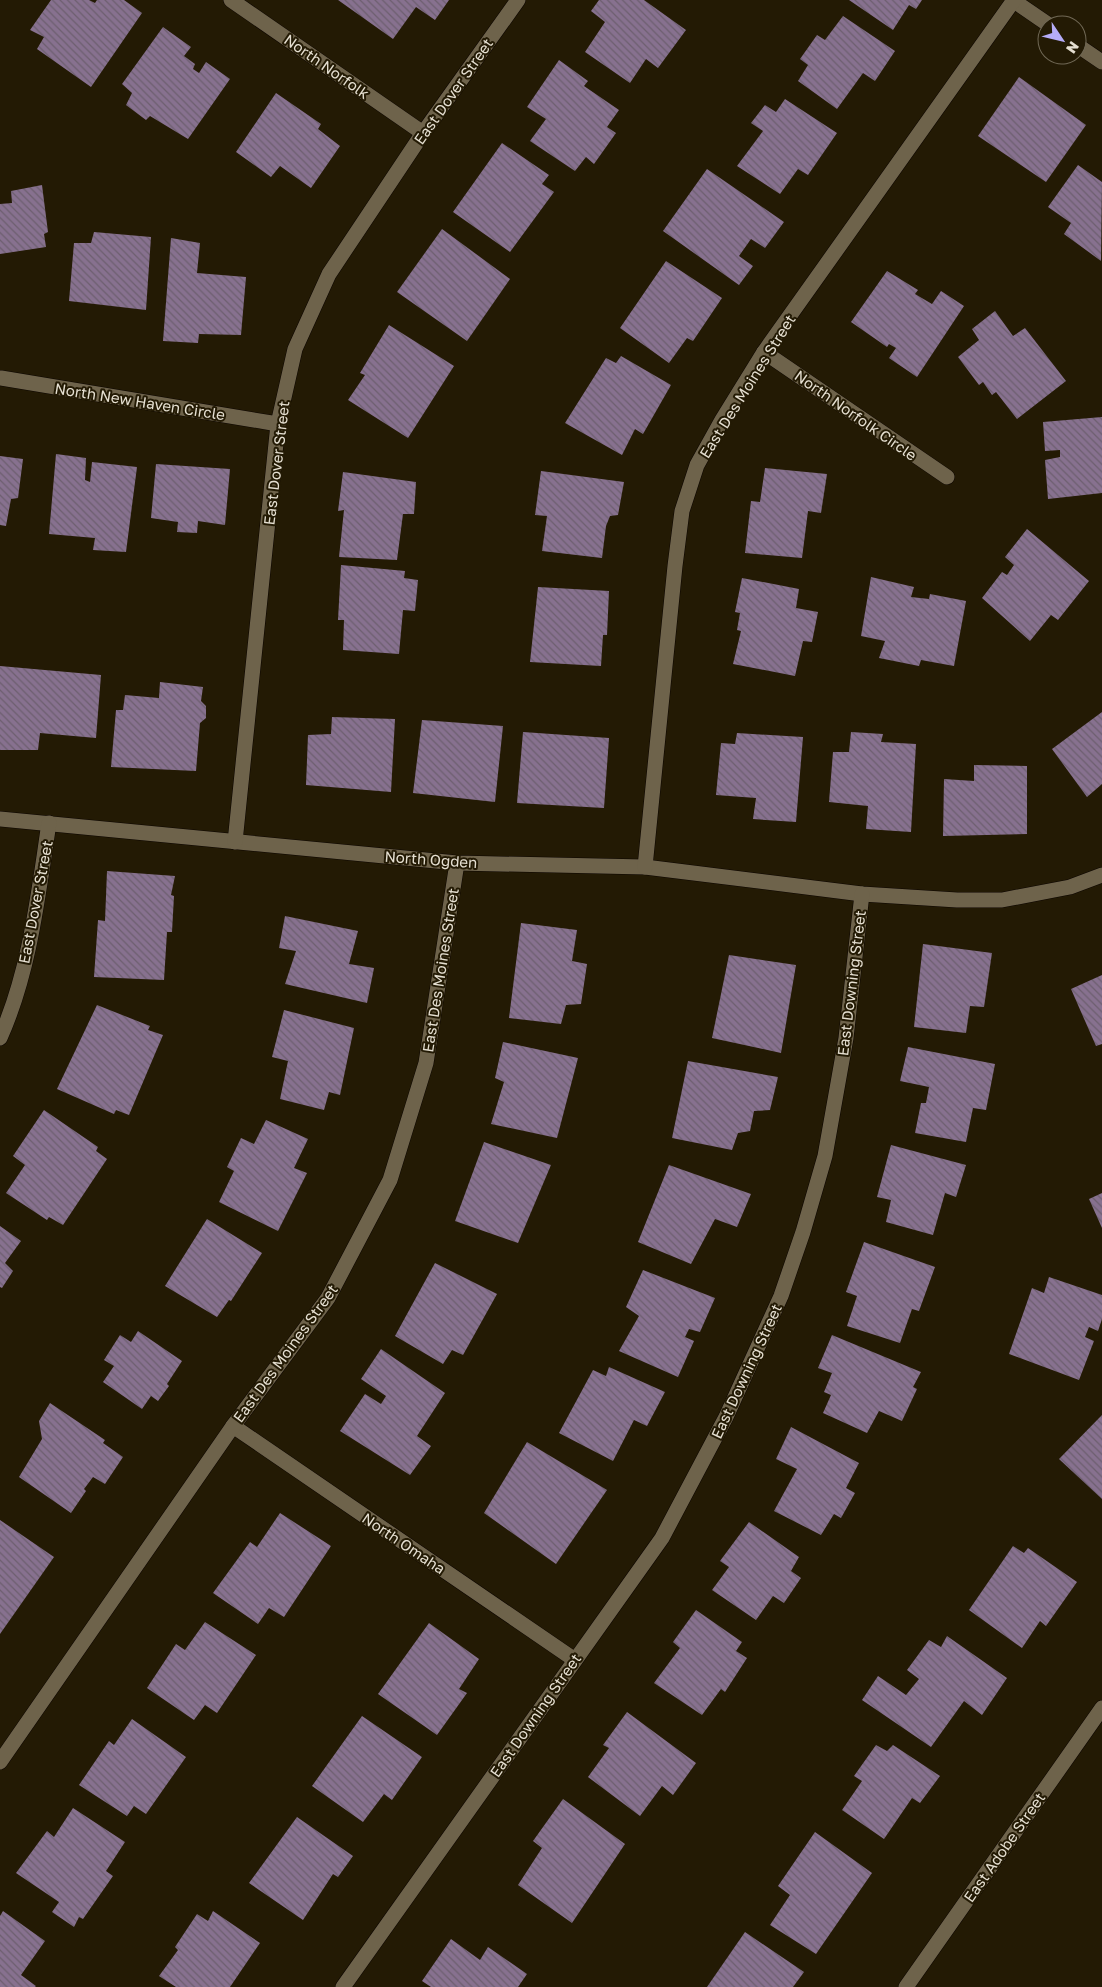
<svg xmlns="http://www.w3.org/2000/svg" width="1102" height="1987" font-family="'Golos Text',sans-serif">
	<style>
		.building { fill: url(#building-back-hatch) }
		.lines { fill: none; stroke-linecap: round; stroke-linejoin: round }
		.street-casing { stroke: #0c0500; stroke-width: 16 }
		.secondary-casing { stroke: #0c0500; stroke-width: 16 }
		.street { stroke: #6e634b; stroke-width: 15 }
		.secondary { stroke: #6e634b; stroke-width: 15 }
		.labels { text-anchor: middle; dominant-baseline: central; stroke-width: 4; stroke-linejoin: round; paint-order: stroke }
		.street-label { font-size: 15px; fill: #e5dfd1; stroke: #231a04 }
	</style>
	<defs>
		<pattern id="building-back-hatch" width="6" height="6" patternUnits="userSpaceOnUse" patternTransform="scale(1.25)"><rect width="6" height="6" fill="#87718f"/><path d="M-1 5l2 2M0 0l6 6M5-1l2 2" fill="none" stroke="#6d5f6f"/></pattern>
	</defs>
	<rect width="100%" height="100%" fill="#231a04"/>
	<g class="building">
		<path d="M51 0H89L95 3 97 0H124L142 13 91 87 37 49 44 37 30 30Z"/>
		<path d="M338 0H449L435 20 416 7 393 39Z"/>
		<path d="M599 0H644L686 30 658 68 646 59 630 83 585 52 605 22 591 11Z"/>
		<path d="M849 0H922L916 9 909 5 893 30Z"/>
		<path d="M843 16 895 51 875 81 863 73 837 109 798 81 808 65 800 59 817 35 825 40Z"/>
		<path d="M163 27 191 47 184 56 195 64 193 69 199 73 206 62 230 79 188 139 150 116 146 120 126 105 132 93 122 84Z"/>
		<path d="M559 60 588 81 584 86 619 110 607 127 616 133 594 164 586 157 575 171 530 141 546 119 527 107Z"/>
		<path d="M1019 77 1086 125 1046 182 978 136Z"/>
		<path d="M276 93 321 124 318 129 340 146 311 188 280 166 271 177 236 152Z"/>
		<path d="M785 99 837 133 808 175 798 169 780 194 737 166 763 131 751 123 765 105 776 112Z"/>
		<path d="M502 143 549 175 542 184 554 192 510 252 453 212Z"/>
		<path d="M1078 165 1102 182 1101 261 1064 234 1071 223 1048 207Z"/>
		<path d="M707 169 784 222 765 248 751 239 739 256 753 266 739 285 663 231Z"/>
		<path d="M42 185 48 232 44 234 46 247 0 254V204L12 203 11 191Z"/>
		<path d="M442 229 510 279 467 341 397 292Z"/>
		<path d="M94 232 151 237 146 310 69 301 74 243H91Z"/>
		<path d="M171 238 200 243 197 273 246 277 241 335 199 334 198 343 163 341Z"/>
		<path d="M666 261 722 298 693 341 687 338 669 363 620 328Z"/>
		<path d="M887 271 918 290 915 294 932 304 941 291 964 306 917 377 889 358 896 348 889 344 887 347 851 322Z"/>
		<path d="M995 311 1013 336 1025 328 1066 381 1017 419 996 392 992 395 983 382 979 385 958 357 979 340 972 329Z"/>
		<path d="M389 325 454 366 408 438 348 400 365 375 360 373Z"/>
		<path d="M621 356 671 385 643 434 635 429 622 455 565 423 606 358 616 363Z"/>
		<path d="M1102 417V493L1048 499 1045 460 1060 457V450L1045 451 1043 422Z"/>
		<path d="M56 454 86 458 85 480 90 482 92 462 137 467 126 552 93 550 95 538 49 534Z"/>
		<path d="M0 456 23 459 18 498 11 499 6 526 0 525Z"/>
		<path d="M156 464 230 469 225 525 198 521 197 533 177 532 178 522 151 518Z"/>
		<path d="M765 468 827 474 821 513 808 511 802 558 745 553 751 501 760 502Z"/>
		<path d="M541 471 624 482 618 515 610 516 606 526 602 558 542 551 547 516 535 515Z"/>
		<path d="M343 472 416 482 414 514H403L397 560 339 557 344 510 338 511Z"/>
		<path d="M1027 529 1089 581 1058 620 1051 615 1030 641 982 598 1002 572 1007 575 1014 565 1005 557Z"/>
		<path d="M341 565 405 571 404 578 418 580 415 611 403 610 399 654 343 650 344 620H338Z"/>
		<path d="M871 577 914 587 911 597 929 599 930 594 966 601 954 666 921 660 919 666 879 658 885 641 861 636Z"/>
		<path d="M742 578 799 589 796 608 818 612 812 642 803 641 795 676 733 664 741 631 737 630 740 613 735 612Z"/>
		<path d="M538 587 609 591 607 635H603L601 666 530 662Z"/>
		<path d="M0 666 101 675 96 738 40 733 38 750H0Z"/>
		<path d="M160 682 203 687 201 701 206 706V718L200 723 196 771 111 767 116 710H123L125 695 159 698Z"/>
		<path d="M1102 712V784L1087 797 1052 749Z"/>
		<path d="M332 717 395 719 391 792 306 785 308 735 331 734Z"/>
		<path d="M422 720 503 726 495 802 413 793Z"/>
		<path d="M523 732 609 738 604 808 517 803Z"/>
		<path d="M851 732 883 734 881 742 916 744 911 832 866 829 868 806 829 802 833 752H849Z"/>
		<path d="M737 733 803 737 796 822 753 819 756 798 716 795 721 743 735 744Z"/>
		<path d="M974 765 1027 766V834L943 836 944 779 974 781Z"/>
		<path d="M107 871 175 876 171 895 174 896 172 932H167L164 980 94 977 98 920 105 921Z"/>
		<path d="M285 916 358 931 349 964 374 968 367 1003 285 984 296 951 279 948Z"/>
		<path d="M521 923 577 930 572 961 587 964 581 1004 566 1005 561 1024 509 1018Z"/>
		<path d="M923 944 992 953 984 1007 970 1006 966 1033 914 1027Z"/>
		<path d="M729 955 796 965 781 1053 712 1038Z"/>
		<path d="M1102 975V1044L1096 1046 1071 989Z"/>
		<path d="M97 1005 150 1026 148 1030 163 1035 129 1115 116 1110 114 1114 57 1089Z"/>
		<path d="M284 1010 354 1028 340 1095 329 1092 324 1110 280 1099 288 1061 272 1057Z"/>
		<path d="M503 1042 578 1058 557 1138 491 1124 504 1082 495 1078Z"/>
		<path d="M908 1047 995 1064 986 1110 973 1108 966 1142 915 1133 921 1103H926L929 1087 900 1081Z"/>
		<path d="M688 1061 778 1077 770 1110 754 1111 750 1131 738 1133 732 1150 672 1138Z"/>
		<path d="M44 1110 98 1147 96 1151 107 1159 63 1225 49 1217 47 1220 6 1193 25 1165 13 1156Z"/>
		<path d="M266 1120 308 1139 294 1168 307 1173 278 1231 219 1202 234 1171 227 1167 241 1138 254 1144Z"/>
		<path d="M484 1142 551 1165 518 1243 455 1221Z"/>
		<path d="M891 1145 966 1165 956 1197 945 1193 933 1235 886 1222 891 1200 877 1197Z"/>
		<path d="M669 1165 751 1194 737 1227 715 1219 691 1264 638 1242Z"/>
		<path d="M1102 1193V1228L1089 1199Z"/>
		<path d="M207 1219 262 1253 231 1301 229 1300 217 1317 165 1286Z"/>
		<path d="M0 1226 21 1241 5 1263 13 1271 2 1288 0 1287Z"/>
		<path d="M864 1242 935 1267 919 1311 912 1309 900 1343 847 1326 857 1296 846 1292Z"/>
		<path d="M435 1263 497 1294 463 1355 452 1350 443 1364 395 1336Z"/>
		<path d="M643 1270 715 1298 700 1332 689 1329 685 1337 694 1341 678 1377 619 1351 639 1316 626 1307Z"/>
		<path d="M1049 1277 1102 1295V1319L1098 1331 1089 1327 1085 1337 1094 1341 1079 1380 1009 1354 1032 1288 1044 1293Z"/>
		<path d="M138 1331 182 1361 167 1384 169 1386 158 1401 151 1396 142 1409 103 1382 114 1366 104 1360 120 1335 131 1342Z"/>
		<path d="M832 1335 921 1372 913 1387 917 1389 902 1421 879 1411 867 1433 823 1413 831 1395 824 1392 832 1373 818 1368Z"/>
		<path d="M381 1349 445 1393 417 1436 431 1446 410 1475 340 1431 365 1394 381 1404 386 1396 361 1379Z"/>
		<path d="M609 1367 665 1392 647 1426 634 1420 613 1461 559 1433 593 1370 606 1376Z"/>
		<path d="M50 1403 105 1440 103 1443 123 1457 105 1484 93 1477 84 1489 86 1491 71 1513 19 1477 42 1439 39 1421Z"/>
		<path d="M1102 1415V1499L1059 1459Z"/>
		<path d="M791 1427 859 1463 846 1488 855 1493 841 1518 834 1514 821 1535 774 1511 797 1469 776 1459Z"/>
		<path d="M527 1442 607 1490 556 1564 484 1513Z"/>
		<path d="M280 1513 331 1546 284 1617 269 1608 258 1624 213 1593 250 1542 257 1547Z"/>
		<path d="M0 1520 54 1557 0 1634Z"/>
		<path d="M749 1522 799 1557 791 1571 801 1578 784 1603 773 1596 756 1620 712 1590 729 1567 720 1561Z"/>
		<path d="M1013 1546 1024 1553 1028 1548 1077 1582 1046 1626 1040 1621 1022 1648 969 1610Z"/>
		<path d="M696 1610 742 1642 736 1651 747 1658 725 1692 721 1689 702 1715 654 1683 680 1648 673 1642Z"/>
		<path d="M205 1622 256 1655 217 1713 205 1705 194 1720 147 1688 176 1644 185 1650Z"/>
		<path d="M429 1623 479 1659 459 1689 467 1693 437 1735 378 1694Z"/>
		<path d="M947 1636 1007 1678 982 1715 964 1701 931 1747 862 1700 878 1676 906 1695 919 1679 907 1670 929 1640 941 1647Z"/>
		<path d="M627 1712 696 1763 673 1795 662 1786 640 1816 588 1777 609 1748 603 1745Z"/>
		<path d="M362 1716 422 1757 392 1800 384 1794 363 1822 312 1786Z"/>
		<path d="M132 1719 186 1757 146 1814 134 1806 127 1816 79 1785 109 1741 114 1745Z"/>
		<path d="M876 1745 887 1751 893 1745 940 1776 920 1803 912 1798 884 1839 842 1810 862 1781 854 1776Z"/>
		<path d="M563 1799 625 1844 572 1923 518 1885 542 1848 533 1841Z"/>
		<path d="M73 1808 125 1842 106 1871 113 1876 83 1919 79 1917 74 1927 52 1912 59 1902 16 1873 47 1831 54 1837Z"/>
		<path d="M297 1817 353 1856 338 1877 333 1874 303 1920 249 1883Z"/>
		<path d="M815 1832 872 1873 816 1954 770 1925 790 1895 778 1886Z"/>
		<path d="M3 1911 45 1941 21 1975 36 1986 35 1987H0V1916Z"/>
		<path d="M213 1911 260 1943 230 1987H176L159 1976 178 1950 175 1947 197 1914 208 1921Z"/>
		<path d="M745 1932 804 1972 793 1987H707Z"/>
		<path d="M451 1939 480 1960 488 1947 527 1974 518 1987H431L422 1981Z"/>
	</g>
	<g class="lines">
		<g class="street-casing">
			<g id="street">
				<path d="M231 0 423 133"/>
				<path d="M1014 1 1049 25"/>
				<path d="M1077 45 1102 62"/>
				<path d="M764 352 947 477"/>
				<path d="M1 378 278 424"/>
				<path d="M0 819 457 863 645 867 862 894 957 900H1002L1070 887 1102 875"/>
				<path d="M235 842 278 424 295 349 329 274 423 133 518 0"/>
				<path d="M645 867 675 566 682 511 697 465 722 420 764 352 1014 0"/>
				<path d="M0 1038C30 971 38 895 49 823"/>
				<path d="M233 1426 575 1660"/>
				<path d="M0 1762 233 1426 328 1298 390 1180 426 1063 457 863"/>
				<path d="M343 1987 662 1538 726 1417 781 1296 803 1232 825 1156 846 1038 862 894"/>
			</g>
		</g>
		<g class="secondary-casing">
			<path id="secondary" d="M906 1987 1102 1708"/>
		</g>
		<use href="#street" class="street"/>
		<use href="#secondary" class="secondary"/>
	</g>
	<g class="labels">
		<g class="street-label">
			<text transform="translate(327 66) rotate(35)">North Norfolk</text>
			<text transform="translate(453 91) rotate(-55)">East Dover Street</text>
			<text transform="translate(747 386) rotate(-58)">East Des Moines Street</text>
			<text transform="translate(140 401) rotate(9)">North New Haven Circle</text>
			<text transform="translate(856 415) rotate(35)">North Norfolk Circle</text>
			<text transform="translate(276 463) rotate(-83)">East Dover Street</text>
			<text transform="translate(431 859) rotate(4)">North Ogden</text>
			<text transform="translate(35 902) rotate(-79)">East Dover Street</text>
			<text transform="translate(440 970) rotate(-81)">East Des Moines Street</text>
			<text transform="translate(851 983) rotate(-83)">East Downing Street</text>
			<text transform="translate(285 1353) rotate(-54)">East Des Moines Street</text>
			<text transform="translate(746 1371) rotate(-65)">East Downing Street</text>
			<text transform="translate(404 1543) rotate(34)">North Omaha</text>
			<text transform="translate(535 1715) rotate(-55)">East Downing Street</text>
			<text transform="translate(1004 1847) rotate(-55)">East Adobe Street</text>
		</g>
	</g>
	<g transform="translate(1062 40) rotate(125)"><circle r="24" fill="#231a04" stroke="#716956"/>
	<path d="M0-4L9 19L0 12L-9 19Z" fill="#b5acf8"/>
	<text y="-8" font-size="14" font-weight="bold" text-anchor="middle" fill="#e5dfd1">N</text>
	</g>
</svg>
